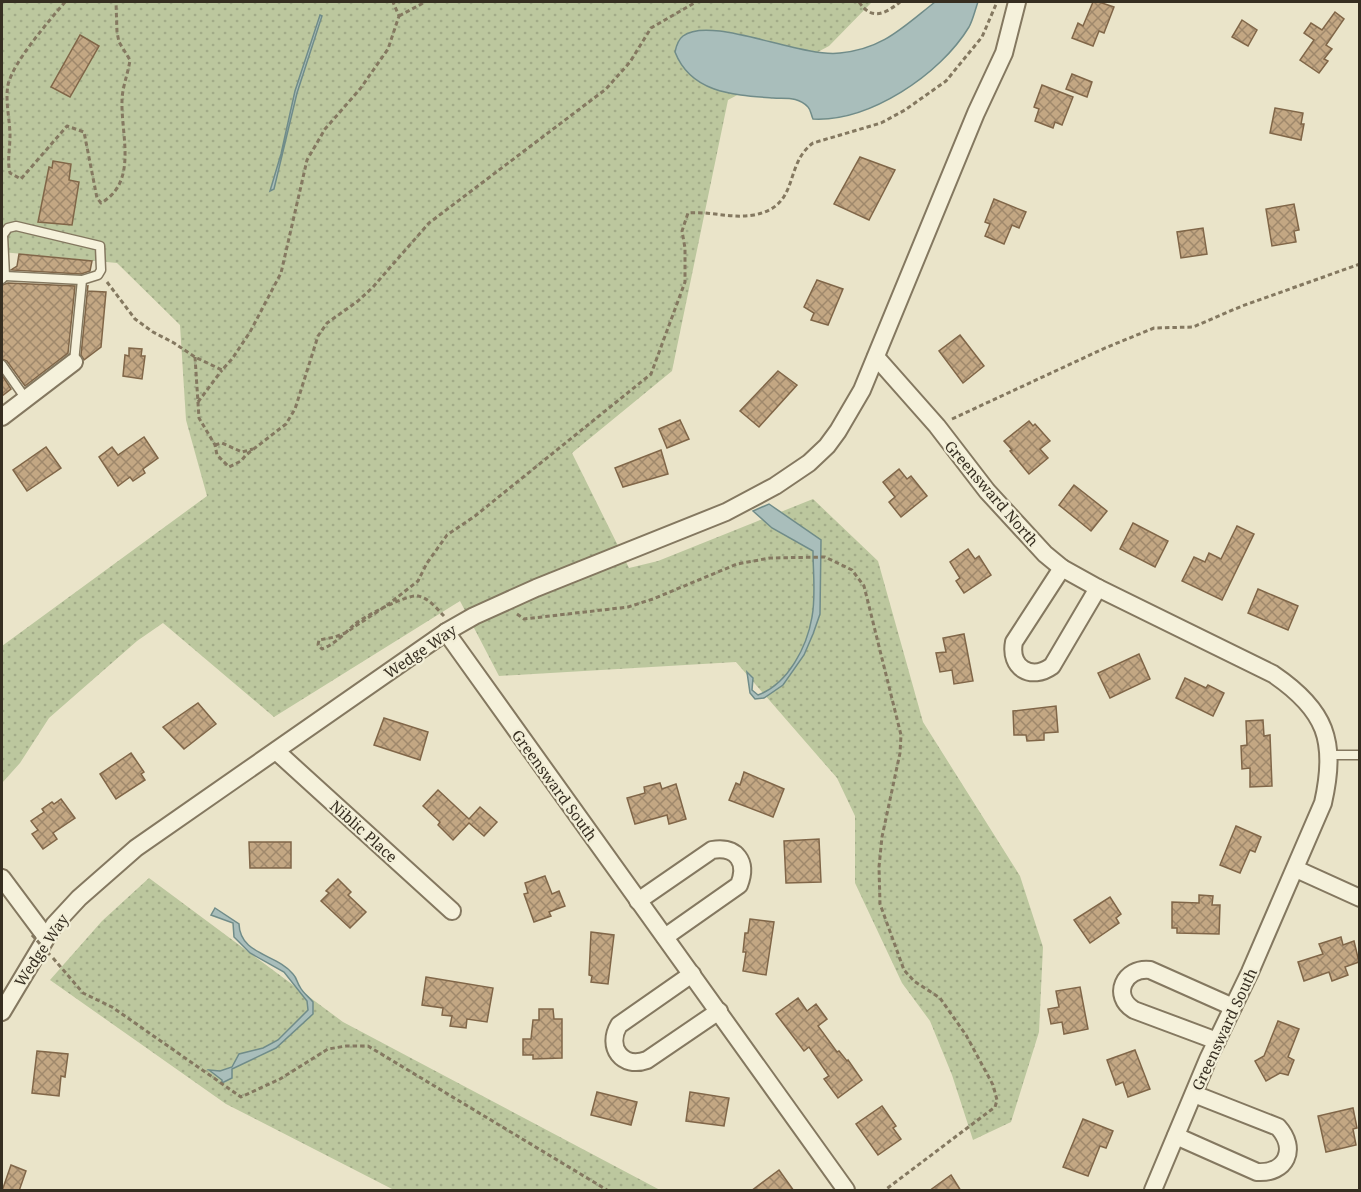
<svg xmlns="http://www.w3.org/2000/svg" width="1361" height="1192" font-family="'Noto Serif',serif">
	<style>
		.grass { fill: url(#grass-dots) }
		.water { fill: #a9bebb; stroke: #708c89; stroke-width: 1.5 }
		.building { fill: url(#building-cross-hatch); stroke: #806648; stroke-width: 1.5 }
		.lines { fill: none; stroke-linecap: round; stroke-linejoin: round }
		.lane-casing { stroke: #847860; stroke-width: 11 }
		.street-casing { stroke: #847860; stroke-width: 20 }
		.path { stroke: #847860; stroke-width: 3; stroke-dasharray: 4.5 3; stroke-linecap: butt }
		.lane { stroke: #f5f1db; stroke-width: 8 }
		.street { stroke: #f5f1db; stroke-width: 16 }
		.path-bridge { stroke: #847860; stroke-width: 3; stroke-dasharray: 4.5 3; stroke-linecap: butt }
		.labels { text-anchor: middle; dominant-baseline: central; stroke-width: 4.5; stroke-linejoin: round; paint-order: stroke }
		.street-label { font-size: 15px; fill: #362e21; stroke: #f2eed7 }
	</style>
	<defs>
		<pattern id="grass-dots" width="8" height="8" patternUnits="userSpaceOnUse" patternTransform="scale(1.5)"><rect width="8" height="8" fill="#bcc79e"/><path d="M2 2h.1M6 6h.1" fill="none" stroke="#a2ab88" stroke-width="1.8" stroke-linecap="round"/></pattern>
		<pattern id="building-cross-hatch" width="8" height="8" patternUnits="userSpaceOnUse" patternTransform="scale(1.5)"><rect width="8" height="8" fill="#c3a783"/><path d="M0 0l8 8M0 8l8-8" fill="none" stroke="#9f886b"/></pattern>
	</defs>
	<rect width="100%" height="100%" fill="#eae4c9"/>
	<g class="grass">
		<path d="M2 2H872L829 46 728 100 672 371 572 453 629 568 658 561 813 499 878 561 923 722 1020 876 1043 947 1039 1032 1011 1122 973 1140 952 1075 930 1021 902 983 855 883V816L837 778 736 662 499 676 460 601 274 717 163 623 137 641 49 718 20 763 2 783V646L207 496 186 420 180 325 117 263 2 252Z"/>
		<path d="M149 878 343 1022 660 1190H394L226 1104 50 980 102 921Z"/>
	</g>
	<g class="water">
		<path d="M935 2H978C975 10 973 20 969 27 940 75 869 122 813 119 811 115 811 110 808 107 798 96 785 99 773 98 733 95 691 93 675 52 676 47 679 39 683 36 711 15 800 58 840 53 883 49 903 27 935 2Z"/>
		<path d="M320 15 322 16 297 93 274 189 270 191 281 154 295 91Z"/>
		<path d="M769 504 821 540 820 614 813 634 804 655 783 685 764 698 755 699 750 693 747 672 753 678 752 690 758 695C788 684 807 647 812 617 816 596 813 572 813 551L772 528 753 511Z"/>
		<path d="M215 908 239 924C240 955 277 954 293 974 297 978 297 983 300 987 303 993 309 997 313 1002V1014L276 1048 232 1069V1078L222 1083V1080L209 1070 220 1071 232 1067 239 1054 263 1048 278 1040 308 1010 307 1001 284 972 250 953 234 937 233 923 211 915Z"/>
	</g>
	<g class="building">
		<path d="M1093 2H1099L1114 7 1104 33 1099 31 1093 46 1072 38 1078 23 1083 26Z"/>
		<path d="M1335 12 1344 19 1326 45 1332 49 1324 59 1328 61 1319 73 1300 60 1314 40 1304 33 1311 23 1322 30Z"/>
		<path d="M1242 20 1257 30 1248 46 1232 37Z"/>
		<path d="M80 35 99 46 70 97 51 87Z"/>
		<path d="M1072 74 1092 82 1087 97 1066 89Z"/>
		<path d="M1042 85 1073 97 1062 125 1055 122 1053 128 1035 121 1039 109 1034 107Z"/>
		<path d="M1275 108 1303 113 1301 124H1304L1301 140 1270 133Z"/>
		<path d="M860 157 895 170 869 220 834 204Z"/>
		<path d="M53 161 71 164 69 180 79 182 72 225 38 222 49 167 52 168Z"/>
		<path d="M994 199 1026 212 1019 228 1012 225 1004 244 985 236 990 224 985 222Z"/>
		<path d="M1294 204 1299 230 1294 231 1296 242 1272 246 1266 209Z"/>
		<path d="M1203 228 1207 254 1181 258 1177 232Z"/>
		<path d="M19 254 92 261 90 271 81 274 11 270 17 266Z"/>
		<path d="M817 280 843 289 828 325 811 320 814 313 804 307Z"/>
		<path d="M8 283 75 286 68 353 25 386 7 361 2 359V285Z"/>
		<path d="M88 285 87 291 106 292 101 347 84 360 81 355Z"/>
		<path d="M960 335 984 366 963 383 939 351Z"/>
		<path d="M129 348 142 349 141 356H145L142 379 123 376 125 355 129 356Z"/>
		<path d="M778 371 797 385 759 427 740 411Z"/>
		<path d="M2 375 11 389 2 396Z"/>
		<path d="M680 420 689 439 667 448 659 429Z"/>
		<path d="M1029 421 1033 426 1035 424 1050 441 1040 449 1048 458 1029 474 1010 451 1012 450 1004 441Z"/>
		<path d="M144 437 158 458 143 469 145 473 133 481 130 477 118 486 99 457 112 447 118 455Z"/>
		<path d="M46 447 61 468 27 491 13 470Z"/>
		<path d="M661 450 668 474 623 487 615 468Z"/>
		<path d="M899 469 907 479 911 476 927 496 901 517 889 502 895 497 883 482Z"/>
		<path d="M1074 485 1107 511 1091 531 1059 505Z"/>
		<path d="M1133 523 1168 541 1155 567 1120 549Z"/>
		<path d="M1237 526 1254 534 1222 600 1182 581 1194 557 1205 562 1209 553 1221 559Z"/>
		<path d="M968 549 975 559 979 556 991 575 964 593 956 581 960 578 950 562Z"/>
		<path d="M1258 589 1298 606 1288 630 1248 613Z"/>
		<path d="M964 634 973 681 954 684 952 670 940 672 936 653 946 652 943 638Z"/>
		<path d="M1139 654 1150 679 1110 698 1098 673Z"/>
		<path d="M1185 678 1206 688 1208 685 1224 693 1213 716 1176 698Z"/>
		<path d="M198 703 216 724 184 749 163 727Z"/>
		<path d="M1056 706 1058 732 1044 733V740L1027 741 1026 735H1014L1013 711Z"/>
		<path d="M384 718 428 732 420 760 374 745Z"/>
		<path d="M1263 720 1264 736 1270 735 1272 786 1250 787V768L1242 769 1241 746 1247 745 1246 721Z"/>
		<path d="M131 753 144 772 141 774 145 780 116 799 100 774Z"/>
		<path d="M744 772 784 789 773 817 729 800 736 783 740 785Z"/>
		<path d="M660 783 662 789 676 784 686 819 669 824 667 815 635 824 627 798 645 793 644 787Z"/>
		<path d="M438 790 469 819 480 807 497 822 484 836 469 823 453 840 438 825 440 822 423 806Z"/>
		<path d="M61 799 75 818 53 833 57 839 43 849 32 834 38 830 31 821 44 812 42 809 52 802 54 804Z"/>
		<path d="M1236 826 1261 837 1255 852 1250 850 1240 873 1220 865Z"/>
		<path d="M819 839 821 882 786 883 784 841Z"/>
		<path d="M249 842H291V868H250Z"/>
		<path d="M545 876 552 894 559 891 565 906 549 912 551 916 534 922 524 894 528 893 525 883Z"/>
		<path d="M338 879 351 892 348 895 366 912 350 928 321 901 329 893 326 891Z"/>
		<path d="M1199 895 1213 896 1212 905H1220L1219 934 1177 933V928H1172V902L1199 903Z"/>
		<path d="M1110 897 1121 914 1116 918 1119 923 1090 943 1074 920Z"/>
		<path d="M750 919 774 922 766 975 743 971 746 952H743L745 933H748Z"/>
		<path d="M591 932 614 935 608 984 591 982 592 976 589 975Z"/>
		<path d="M1341 937 1343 945 1354 941 1359 962 1345 967 1348 975 1332 981 1329 972 1304 981 1298 962 1323 954 1319 944Z"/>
		<path d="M426 977 493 988 487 1022 467 1019 466 1028 450 1026 452 1016 442 1015 443 1008 422 1005Z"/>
		<path d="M1080 987 1088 1029 1064 1034 1062 1022 1051 1024 1048 1009 1059 1007 1056 991Z"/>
		<path d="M798 998 807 1011 816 1004 827 1019 818 1026 837 1052 839 1051 847 1061 848 1060 862 1080 838 1098 824 1079 829 1076 809 1047 804 1051 776 1014Z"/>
		<path d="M539 1009H553L554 1019H562V1058L533 1059V1055H523V1039H531L533 1020H539Z"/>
		<path d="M1278 1021 1299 1029 1288 1057 1294 1060 1288 1075 1280 1073 1266 1081 1255 1061 1264 1056Z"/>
		<path d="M1135 1050 1150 1089 1128 1097 1123 1082 1116 1085 1107 1060Z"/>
		<path d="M37 1051 68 1054 65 1077 61 1076 59 1096 32 1093Z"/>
		<path d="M597 1092 637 1102 631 1125 591 1115Z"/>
		<path d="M690 1092 729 1098 724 1126 686 1121Z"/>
		<path d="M882 1106 896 1126 893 1128 901 1139 878 1155 856 1124Z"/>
		<path d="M1353 1108 1357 1128 1353 1129 1356 1145 1326 1152 1318 1116Z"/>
		<path d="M1083 1119 1113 1131 1106 1148 1100 1146 1088 1176 1063 1167Z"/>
		<path d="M11 1165 26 1171 19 1191H2Z"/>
		<path d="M779 1170 794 1191H751Z"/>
		<path d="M951 1175 961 1191H929Z"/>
	</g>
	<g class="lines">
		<g class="lane-casing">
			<g id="lane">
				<path d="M5 276 82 280"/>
				<path d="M2 279 5 276 3 235 8 228 16 226 100 246 101 270 98 275 82 280 74 362"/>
				<path d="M2 365 26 399"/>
				<path d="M1329 755H1360"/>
			</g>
		</g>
		<g class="street-casing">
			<g id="street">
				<path d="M876 357 937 426 987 491 1045 554 1062 568 1098 588 1273 674C1326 710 1337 741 1323 803L1250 972 1208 1059 1153 1190"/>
				<path d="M2 417 74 362"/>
				<path d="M1062 568 1014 642C1009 668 1031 681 1052 666L1098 588"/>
				<path d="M446 632 846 1190"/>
				<path d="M276 751 452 911"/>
				<path d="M1296 869 1360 898"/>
				<path d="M2 878 46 937"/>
				<path d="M638 901 712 850C737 846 748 862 739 885L665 937"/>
				<path d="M692 974 619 1025C606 1047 622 1069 647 1060L719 1011"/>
				<path d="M2 1012 54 925 79 898 136 848 446 632 474 616 536 588 726 512 775 486 809 463 827 446 838 431 862 390 976 113 1004 53 1017 2"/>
				<path d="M1217 1041 1134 1010C1111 996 1124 967 1150 970L1233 1007"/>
				<path d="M1176 1136 1257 1172C1286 1174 1298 1149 1278 1127L1194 1094"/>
			</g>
		</g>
		<g class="path">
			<path d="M65 2C49 21 13 62 8 85 5 101 10 120 10 136 10 149 7 160 10 173L21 179 67 126 84 132 97 198 101 203C138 182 121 136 122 101 122 88 128 74 130 60L119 42 117 32 116 2"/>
			<path d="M859 2C872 21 885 14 900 2"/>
			<path d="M399 16 425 2"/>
			<path d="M107 282 135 319 153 332 174 343 195 357 222 370 232 359 250 332 281 273 307 160 325 129 360 89 388 49 399 16 393 2"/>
			<path d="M195 357 199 418 215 445 217 455 229 467 241 461 246 455 286 424 295 409 318 336 327 323 358 301 373 287 429 223 606 89 630 62 651 28 696 2"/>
			<path d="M198 402 222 370"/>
			<path d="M952 419 1105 348 1154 328 1193 327 1242 306 1360 264"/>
			<path d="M215 445 222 443 242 452 253 449"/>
			<path d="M517 614 524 619 628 607 653 599 737 564 770 558 825 557 852 570 864 586 901 735 900 753 882 837 879 867 880 904 904 970 914 981 940 998 966 1035 993 1085 997 1100 995 1107 885 1190"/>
			<path d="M444 616C437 609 429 598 418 596 407 594 365 616 355 624 345 633 335 644 322 649L318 645 319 640 335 637 345 633 386 606 418 581 427 563 447 535 475 516 651 374 685 282V248L682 231 688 213C710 211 732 219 754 215 801 206 783 165 813 143L881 123 905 110 946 81 982 37 997 2"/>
			<path d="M53 958 83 993 112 1007 241 1097 280 1079 328 1049 346 1046H368L607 1190"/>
		</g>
		<use href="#lane" class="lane"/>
		<use href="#street" class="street"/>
		<path class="path-bridge" d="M32 935 50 955"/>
	</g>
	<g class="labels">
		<g class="street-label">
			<text transform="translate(992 493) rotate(49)">Greensward North</text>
			<text transform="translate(420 651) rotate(-34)">Wedge Way</text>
			<text transform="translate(555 785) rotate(54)">Greensward South</text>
			<text transform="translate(364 831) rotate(42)">Niblic Place</text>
			<text transform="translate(41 950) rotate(-56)">Wedge Way</text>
			<text transform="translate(1224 1029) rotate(-65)">Greensward South</text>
		</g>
	</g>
	<rect width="1361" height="1192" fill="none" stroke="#362e21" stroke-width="6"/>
</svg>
